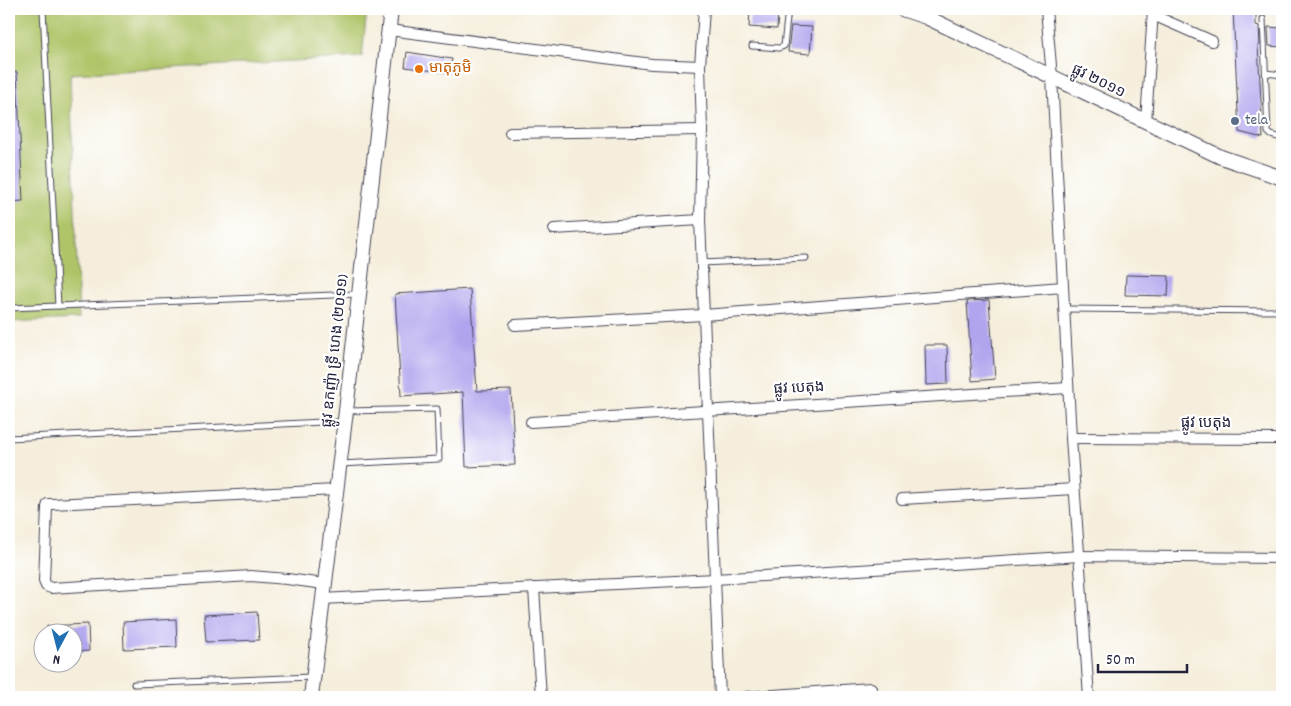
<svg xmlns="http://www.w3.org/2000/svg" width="1291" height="706" font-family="Dekko,'Noto Sans Khmer',sans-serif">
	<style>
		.green { fill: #afc468; stroke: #687352 }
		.building { fill: #b1a4ee }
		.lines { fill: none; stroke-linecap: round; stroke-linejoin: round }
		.lane-casing { stroke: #424153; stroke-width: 7 }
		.street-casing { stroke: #424153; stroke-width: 12 }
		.secondary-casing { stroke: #424153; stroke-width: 16 }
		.lane { stroke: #fff; stroke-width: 5 }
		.street { stroke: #fff; stroke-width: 10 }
		.secondary { stroke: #fff; stroke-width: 14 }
		.food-dot { fill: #e8710a; stroke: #fff; stroke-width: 2 }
		.service-dot { fill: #5c6f8a; stroke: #fff; stroke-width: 2 }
		.labels { text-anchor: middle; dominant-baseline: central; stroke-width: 4.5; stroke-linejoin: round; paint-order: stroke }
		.food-label { font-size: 15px; fill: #c56008; stroke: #fff; text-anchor: start }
		.street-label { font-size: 15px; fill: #22223b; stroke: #fff }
		.service-label { font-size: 15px; fill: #4e5e75; stroke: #fff; text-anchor: start }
	</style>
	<rect width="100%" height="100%" fill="#fff"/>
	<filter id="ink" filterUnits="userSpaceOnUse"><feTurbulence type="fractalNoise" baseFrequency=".02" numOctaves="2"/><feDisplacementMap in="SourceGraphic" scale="10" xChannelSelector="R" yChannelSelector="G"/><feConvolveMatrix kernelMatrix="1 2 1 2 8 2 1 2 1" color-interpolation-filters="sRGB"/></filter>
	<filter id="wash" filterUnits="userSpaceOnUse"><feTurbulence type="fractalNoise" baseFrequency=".0096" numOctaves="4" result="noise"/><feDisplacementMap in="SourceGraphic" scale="20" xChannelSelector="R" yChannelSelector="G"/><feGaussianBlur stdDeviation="1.12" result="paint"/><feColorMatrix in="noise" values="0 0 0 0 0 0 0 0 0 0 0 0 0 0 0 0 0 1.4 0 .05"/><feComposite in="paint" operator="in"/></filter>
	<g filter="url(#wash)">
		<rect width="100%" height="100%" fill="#f5eedc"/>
		<path class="green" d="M9 9H367L362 57 70 74 79 319 9 322Z"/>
		<g id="blocks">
			<g class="building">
				<path d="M750 9H778L777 29 749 27Z"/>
				<path d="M1233 9H1256V25L1259 26 1260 45H1258L1263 138 1239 132Z"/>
				<path d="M791 26 812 27 810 54 788 52Z"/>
				<path d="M1268 27 1282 28V47L1269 46Z"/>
				<path d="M407 52 452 59 450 73 405 67Z"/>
				<path d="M9 72H17L23 201 9 202Z"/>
				<path d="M1126 275 1169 276 1168 296 1125 295Z"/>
				<path d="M470 289 477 391 511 390 515 465 466 467 463 392 401 396 395 294Z"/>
				<path d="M989 300 995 379 972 381 967 301Z"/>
				<path d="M925 345H947L948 384 926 385Z"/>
				<path d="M257 612 259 640 206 642 204 615Z"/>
				<path d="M176 619 177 647 124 649 123 622Z"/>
				<path d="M88 624 89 651 72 652V634H47V626Z"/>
			</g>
		</g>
	</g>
	<g filter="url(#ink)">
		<use href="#blocks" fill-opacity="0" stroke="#424153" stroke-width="1"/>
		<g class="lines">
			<g class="lane-casing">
				<g id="lane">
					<path d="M43 9 58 306"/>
					<path d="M1263 19 1268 132 1271 135 1282 138"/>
					<path d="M752 46 779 48 784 46 788 9"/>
					<path d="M1266 73 1282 75"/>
					<path d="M702 263 806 258"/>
					<path d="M9 308 358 294"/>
					<path d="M1065 309 1282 311"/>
					<path d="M9 438 322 422H343"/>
					<path d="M340 464 439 459 437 409 347 411"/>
					<path d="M134 684 312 677"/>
				</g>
			</g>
			<g class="street-casing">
				<g id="street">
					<path d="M704 9 700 66 702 130 700 220 720 697"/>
					<path d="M1046 9 1052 77 1071 438 1089 697"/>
					<path d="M1153 15 1212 41"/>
					<path d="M389 30 652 64 700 66"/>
					<path d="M1146 123 1153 9"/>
					<path d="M510 133 702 130"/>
					<path d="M554 229 700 220"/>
					<path d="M515 325 704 315 1063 287"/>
					<path d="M531 422 1068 388"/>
					<path d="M1071 438 1282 439"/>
					<path d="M902 499 1074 489"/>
					<path d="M324 584 287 579 251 576 51 588 46 586 44 581 47 507 48 504H52L336 490"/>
					<path d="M534 588 541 697"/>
					<path d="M322 599 715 579 1080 556 1282 558"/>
					<path d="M746 697 871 688"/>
				</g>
			</g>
			<g class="secondary-casing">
				<g id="secondary">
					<path d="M902 9 926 17 1221 157 1282 178"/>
					<path d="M311 697 346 411 391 9"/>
				</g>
			</g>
			<use href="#lane" class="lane"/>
			<use href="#street" class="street"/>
			<use href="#secondary" class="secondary"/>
		</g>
	</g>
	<circle class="food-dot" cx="419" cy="69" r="5"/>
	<circle class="service-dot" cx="1235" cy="121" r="5"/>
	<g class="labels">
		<g class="food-label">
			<text x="429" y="69">មាតុភូមិ</text>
		</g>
		<g class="street-label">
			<text transform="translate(1098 82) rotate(26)">ផ្លូវ ២០១១</text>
			<text transform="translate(336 351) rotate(-84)">ផ្លូវ ឧកញ៉ា ទ្រី ហេង (២០១១)</text>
			<text transform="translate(799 389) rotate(-3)">ផ្លូវ បេតុង</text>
			<text x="1206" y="424">ផ្លូវ បេតុង</text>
		</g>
		<g class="service-label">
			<text x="1245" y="121">tela</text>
		</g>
	</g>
	<rect width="1291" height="706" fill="none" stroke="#fff" stroke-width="30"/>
	<g transform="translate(58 648) rotate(187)"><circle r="24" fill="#ffffff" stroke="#a7a7b1"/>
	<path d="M0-4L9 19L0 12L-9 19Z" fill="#1f6fb2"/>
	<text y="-8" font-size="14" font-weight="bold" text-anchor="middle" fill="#22223b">N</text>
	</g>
	<path d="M1098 664v8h89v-8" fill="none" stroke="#22223b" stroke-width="2.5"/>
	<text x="1106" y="664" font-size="15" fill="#22223b" stroke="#ffffff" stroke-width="4" paint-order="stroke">50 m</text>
</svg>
